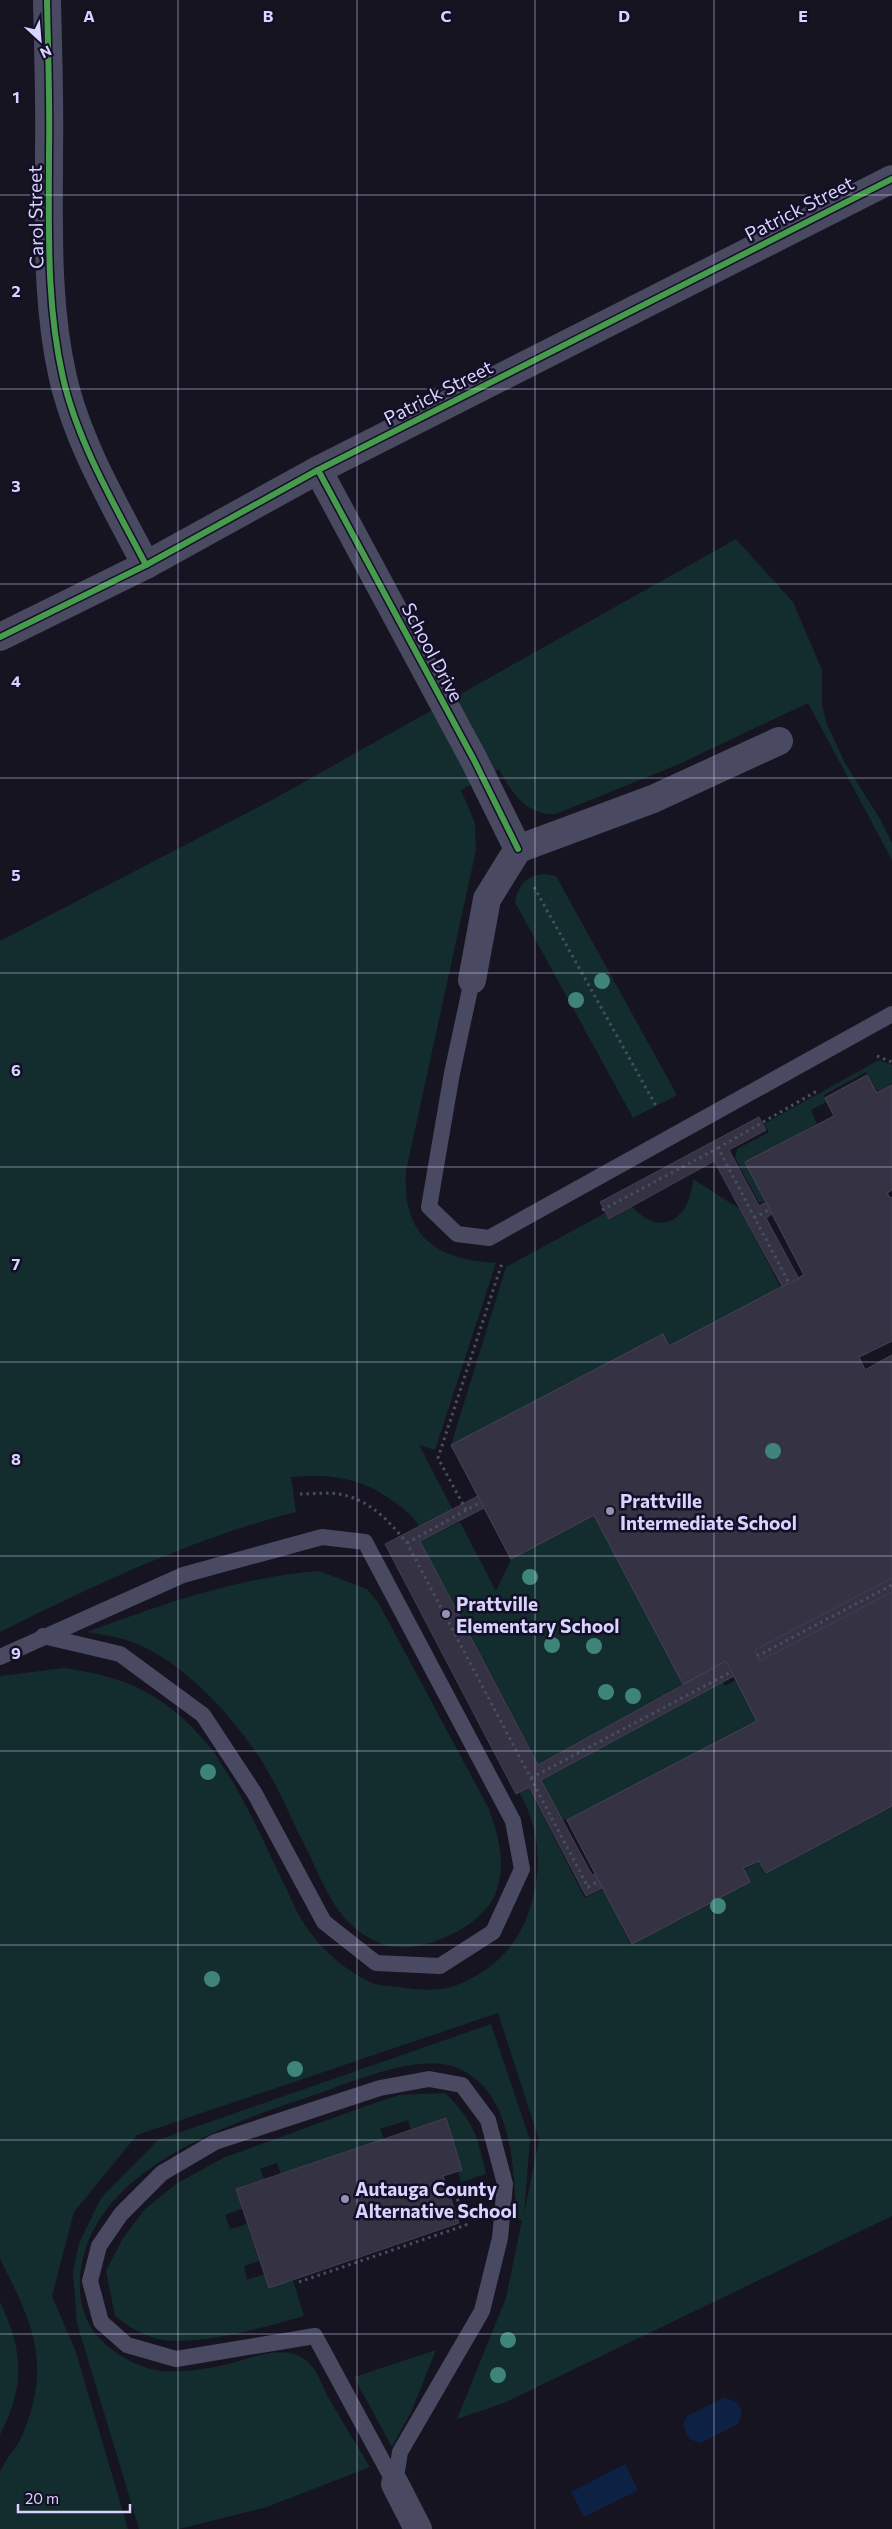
<svg xmlns="http://www.w3.org/2000/svg" width="892" height="2529" font-family="Commissioner,sans-serif">
	<style>
		.green { fill: #132c2d }
		.water { fill: #0d2144 }
		.building { fill: #343243; stroke: #433f54 }
		.lines { fill: none; stroke-linecap: round; stroke-linejoin: round }
		.path { stroke: #44505f; stroke-width: 3; stroke-dasharray: 2.5 4; stroke-linecap: butt }
		.lane { stroke: #4a4962; stroke-width: 16 }
		.street { stroke: #4a4962; stroke-width: 28 }
		.cycleway-casing { stroke: #130f26; stroke-width: 9 }
		.cycleway { stroke: #469c4c; stroke-width: 6 }
		.tree { fill: #3e8478 }
		.grid { fill: none; stroke: #d9d4ff; stroke-width: 1; stroke-opacity: 0.55 }
		.poi-dot { fill: #9591b1; stroke: #130f26; stroke-width: 2 }
		.labels { text-anchor: middle; dominant-baseline: central; stroke-width: 5; stroke-linejoin: round; paint-order: stroke }
		.street-label { font-size: 19px; fill: #d9d4ff; stroke: #130f26 }
		.poi-label { font-size: 19px; font-weight: bold; fill: #d9d4ff; stroke: #130f26; text-anchor: start }
		.grid-label { font-size: 16px; text-anchor: middle; font-weight: bold; fill: #d9d4ff; stroke: #130f26; stroke-width: 5; stroke-linejoin: round; paint-order: stroke }
	</style>
	<rect width="100%" height="100%" fill="#161421"/>
	<g class="green">
		<path d="M736 539 793 602 822 670V705L827 724 845 763 880 819 892 843V860L808 703 677 765 556 814C527 816 511 792 499 769L461 790 475 823 476 850 406 1171C402 1235 435 1260 496 1263L435 1450 419 1445 453 1510 420 1528C413 1515 402 1507 390 1499 359 1477 329 1474 291 1477L296 1512C193 1538 95 1585 0 1632V941L272 800Z"/>
		<path d="M545 874 556 876 677 1095 633 1118 515 902C518 885 527 875 545 874Z"/>
		<path d="M879 1060 892 1065V1084L878 1092 866 1072 824 1095 826 1102 811 1110 817 1124 746 1162 767 1200 759 1203 735 1158 737 1149 769 1132 764 1124Z"/>
		<path d="M693 1179 740 1209 781 1288 670 1345 663 1334 451 1445 506 1267 605 1213 609 1220 632 1207C663 1239 690 1218 693 1179Z"/>
		<path d="M594 1515 683 1684 538 1765 420 1541 460 1522 496 1591 511 1559Z"/>
		<path d="M319 1571 367 1589 378 1602 488 1807C499 1836 507 1865 495 1895 481 1928 418 1956 385 1945 375 1942 363 1935 355 1928 332 1910 319 1874 306 1848 290 1817 277 1783 257 1754 229 1712 182 1662 135 1643 121 1637 103 1635 87 1632 163 1604 239 1577 319 1571Z"/>
		<path d="M64 1668C130 1677 167 1696 211 1748 217 1756 222 1766 228 1774 250 1810 267 1849 285 1886 292 1900 298 1916 307 1928 323 1951 346 1971 372 1983 380 1986 391 1986 399 1987 418 1990 439 1992 457 1985 500 1968 524 1938 534 1894 542 1858 537 1823 519 1792L528 1787 585 1898 603 1889 631 1945 750 1883 744 1869 759 1862 765 1874 892 1807V2216L504 2403 457 2419 506 2298 522 2220 516 2219C514 2169 513 2094 460 2069 423 2052 360 2079 323 2092 242 2119 116 2159 86 2248 78 2271 77 2297 87 2320 93 2333 102 2342 114 2351 127 2361 145 2369 162 2371 176 2373 205 2369 219 2366 245 2362 286 2339 309 2363 317 2370 322 2385 327 2395 341 2419 355 2443 370 2467L267 2507 179 2529H139L77 2323 73 2272 79 2243 101 2198 158 2140 491 2024 530 2140 524 2214 539 2140 498 2013 137 2135 74 2212 52 2296 76 2352 128 2529H0C0 2517 0 2481 0 2472 4 2460 17 2448 22 2436 52 2363 34 2326 0 2259V1676Z"/>
		<path d="M736 1680 757 1721 567 1820 562 1819 541 1780 544 1777 723 1682 725 1686Z"/>
		<path d="M445 2093C474 2121 477 2136 486 2174L461 2182 458 2171 462 2170 445 2118 411 2129 408 2120 380 2129 384 2139 281 2174 277 2163 260 2169 264 2179 236 2189 242 2209 225 2215 230 2229 247 2224 259 2261 244 2266 247 2280 264 2274 269 2288 293 2280 304 2316C264 2327 188 2351 148 2336 136 2331 125 2324 115 2316L106 2271 112 2259 123 2238 145 2209 176 2184 223 2158 366 2106 399 2095Z"/>
		<path d="M0 2302C24 2354 25 2384 0 2435Z"/>
		<path d="M436 2350 412 2410 392 2447 354 2377Z"/>
	</g>
	<g class="water">
		<path d="M725 2397 737 2403 742 2411 738 2424 700 2443 689 2439 683 2425 687 2416Z"/>
		<path d="M625 2464 638 2490 584 2517 571 2492Z"/>
	</g>
	<g class="building">
		<path d="M867 1075 877 1093 892 1085V1190L887 1193 890 1198 892 1197V1341L859 1357 865 1370 892 1355V1578L880 1584 791 1409 704 1456 795 1629 755 1650 782 1704 892 1647V1806L766 1873 759 1861 743 1868 750 1882 632 1944 567 1820 757 1721 726 1661 683 1684 594 1515 511 1559 451 1445 663 1334 669 1346 804 1275 745 1162 834 1116 825 1098Z"/>
		<path d="M867 1075 877 1093 892 1085V1190L887 1193 890 1198 892 1197V1341L859 1357 865 1370 892 1355V1806L766 1873 759 1861 743 1868 750 1882 632 1944 567 1820 757 1721 726 1661 683 1684 594 1515 511 1559 451 1445 663 1334 669 1346 804 1275 745 1162 834 1116 825 1098Z"/>
		<path d="M759 1117 766 1130 729 1150 759 1206 766 1202 772 1214 766 1218 799 1279 782 1286 714 1161 609 1219 600 1202Z"/>
		<path d="M478 1496 484 1508 420 1541 538 1765 726 1661 734 1676 541 1780 592 1875 595 1874 602 1888 586 1896 529 1787 516 1794 385 1544Z"/>
		<path d="M892 1578V1592L760 1661 755 1650Z"/>
		<path d="M446 2118 462 2170 443 2176 459 2223 269 2288 236 2189Z"/>
	</g>
	<g class="lines">
		<g class="path">
			<path d="M534 887 656 1106"/>
			<path d="M877 1056 892 1062"/>
			<path d="M718 1148 817 1091"/>
			<path d="M602 1210 718 1148 789 1283"/>
			<path d="M754 1218 770 1209"/>
			<path d="M300 1494C313 1494 327 1492 339 1494 369 1499 389 1521 407 1543L588 1887 599 1881"/>
			<path d="M466 1510 438 1458 502 1263"/>
			<path d="M407 1543 481 1502"/>
			<path d="M757 1656 892 1585"/>
			<path d="M531 1778 731 1672"/>
			<path d="M299 2282 466 2225 455 2192 477 2186"/>
		</g>
		<g class="lane">
			<path d="M472 980 452 1073 429 1207 457 1234 489 1238 892 1014"/>
			<path d="M0 1657 183 1575 322 1537 365 1542 513 1821 522 1869 493 1932 440 1966 376 1963 324 1922 255 1794 203 1715 120 1654 43 1636"/>
			<path d="M429 2079 462 2085 488 2120 505 2184 500 2238 482 2311 400 2452 395 2484 315 2336 176 2359 127 2345 101 2322 90 2281 99 2246 121 2214 162 2173 215 2142 380 2088Z"/>
		</g>
		<g class="street">
			<path d="M47 0C48 51 50 101 49 152 49 227 46 304 63 378 78 443 115 506 146 565"/>
			<path d="M318 470 474 760 518 849"/>
			<path d="M0 637 146 565 318 470 892 179"/>
			<path d="M472 980 487 899 518 849 653 799 779 741"/>
			<path d="M395 2484 418 2529"/>
		</g>
		<g class="cycleway-casing">
			<g id="cycleway">
				<path d="M47 0C48 51 50 101 49 152 49 227 46 304 63 378 78 443 115 506 146 565"/>
				<path d="M318 470 474 760 518 849"/>
				<path d="M0 637 146 565 318 470 892 179"/>
			</g>
		</g>
		<use href="#cycleway" class="cycleway"/>
	</g>
	<g class="tree">
		<circle cx="602" cy="981" r="8"/>
		<circle cx="576" cy="1000" r="8"/>
		<circle cx="773" cy="1451" r="8"/>
		<circle cx="530" cy="1577" r="8"/>
		<circle cx="552" cy="1645" r="8"/>
		<circle cx="594" cy="1646" r="8"/>
		<circle cx="606" cy="1692" r="8"/>
		<circle cx="633" cy="1696" r="8"/>
		<circle cx="208" cy="1772" r="8"/>
		<circle cx="718" cy="1906" r="8"/>
		<circle cx="212" cy="1979" r="8"/>
		<circle cx="295" cy="2069" r="8"/>
		<circle cx="508" cy="2340" r="8"/>
		<circle cx="498" cy="2375" r="8"/>
	</g>
	<path class="grid" d="M178 0V2529M357 0V2529M535 0V2529M714 0V2529M0 195H892M0 389H892M0 584H892M0 778H892M0 973H892M0 1167H892M0 1362H892M0 1556H892M0 1751H892M0 1945H892M0 2140H892M0 2334H892"/>
	<g class="poi-dot">
		<circle cx="610" cy="1511" r="5"/>
		<circle cx="446" cy="1614" r="5"/>
		<circle cx="345" cy="2199" r="5"/>
	</g>
	<g class="labels">
		<g class="street-label">
			<text transform="translate(799 208) rotate(-27)">Patrick Street</text>
			<text transform="translate(35 217) rotate(-91)">Carol Street</text>
			<text transform="translate(438 392) rotate(-27)">Patrick Street</text>
			<text transform="translate(433 652) rotate(62)">School Drive</text>
		</g>
		<g class="poi-label">
			<text x="620" y="1500">Prattville<tspan x="620" dy="22">Intermediate School</tspan></text>
			<text x="456" y="1603">Prattville<tspan x="456" dy="22">Elementary School</tspan></text>
			<text x="355" y="2188">Autauga County<tspan x="355" dy="22">Alternative School</tspan></text>
		</g>
	</g>
	<g class="grid-label">
		<text x="89" y="22">A</text>
		<text x="268" y="22">B</text>
		<text x="446" y="22">C</text>
		<text x="624" y="22">D</text>
		<text x="803" y="22">E</text>
		<text x="16" y="103">1</text>
		<text x="16" y="297">2</text>
		<text x="16" y="492">3</text>
		<text x="16" y="687">4</text>
		<text x="16" y="881">5</text>
		<text x="16" y="1076">6</text>
		<text x="16" y="1270">7</text>
		<text x="16" y="1465">8</text>
		<text x="16" y="1659">9</text>
	</g>
	<g transform="translate(40 40) rotate(154)" stroke="#130f26" stroke-width="4" paint-order="stroke">
	<path d="M0-4L9 19L0 12L-9 19Z" fill="#d9d4ff"/>
	<text y="-8" font-size="14" font-weight="bold" text-anchor="middle" fill="#d9d4ff">N</text>
	</g>
	<path d="M18 2504v8h112v-8" fill="none" stroke="#d9d4ff" stroke-width="2.5"/>
	<text x="25" y="2504" font-size="15" fill="#d9d4ff" stroke="#130f26" stroke-width="4" paint-order="stroke">20 m</text>
</svg>
